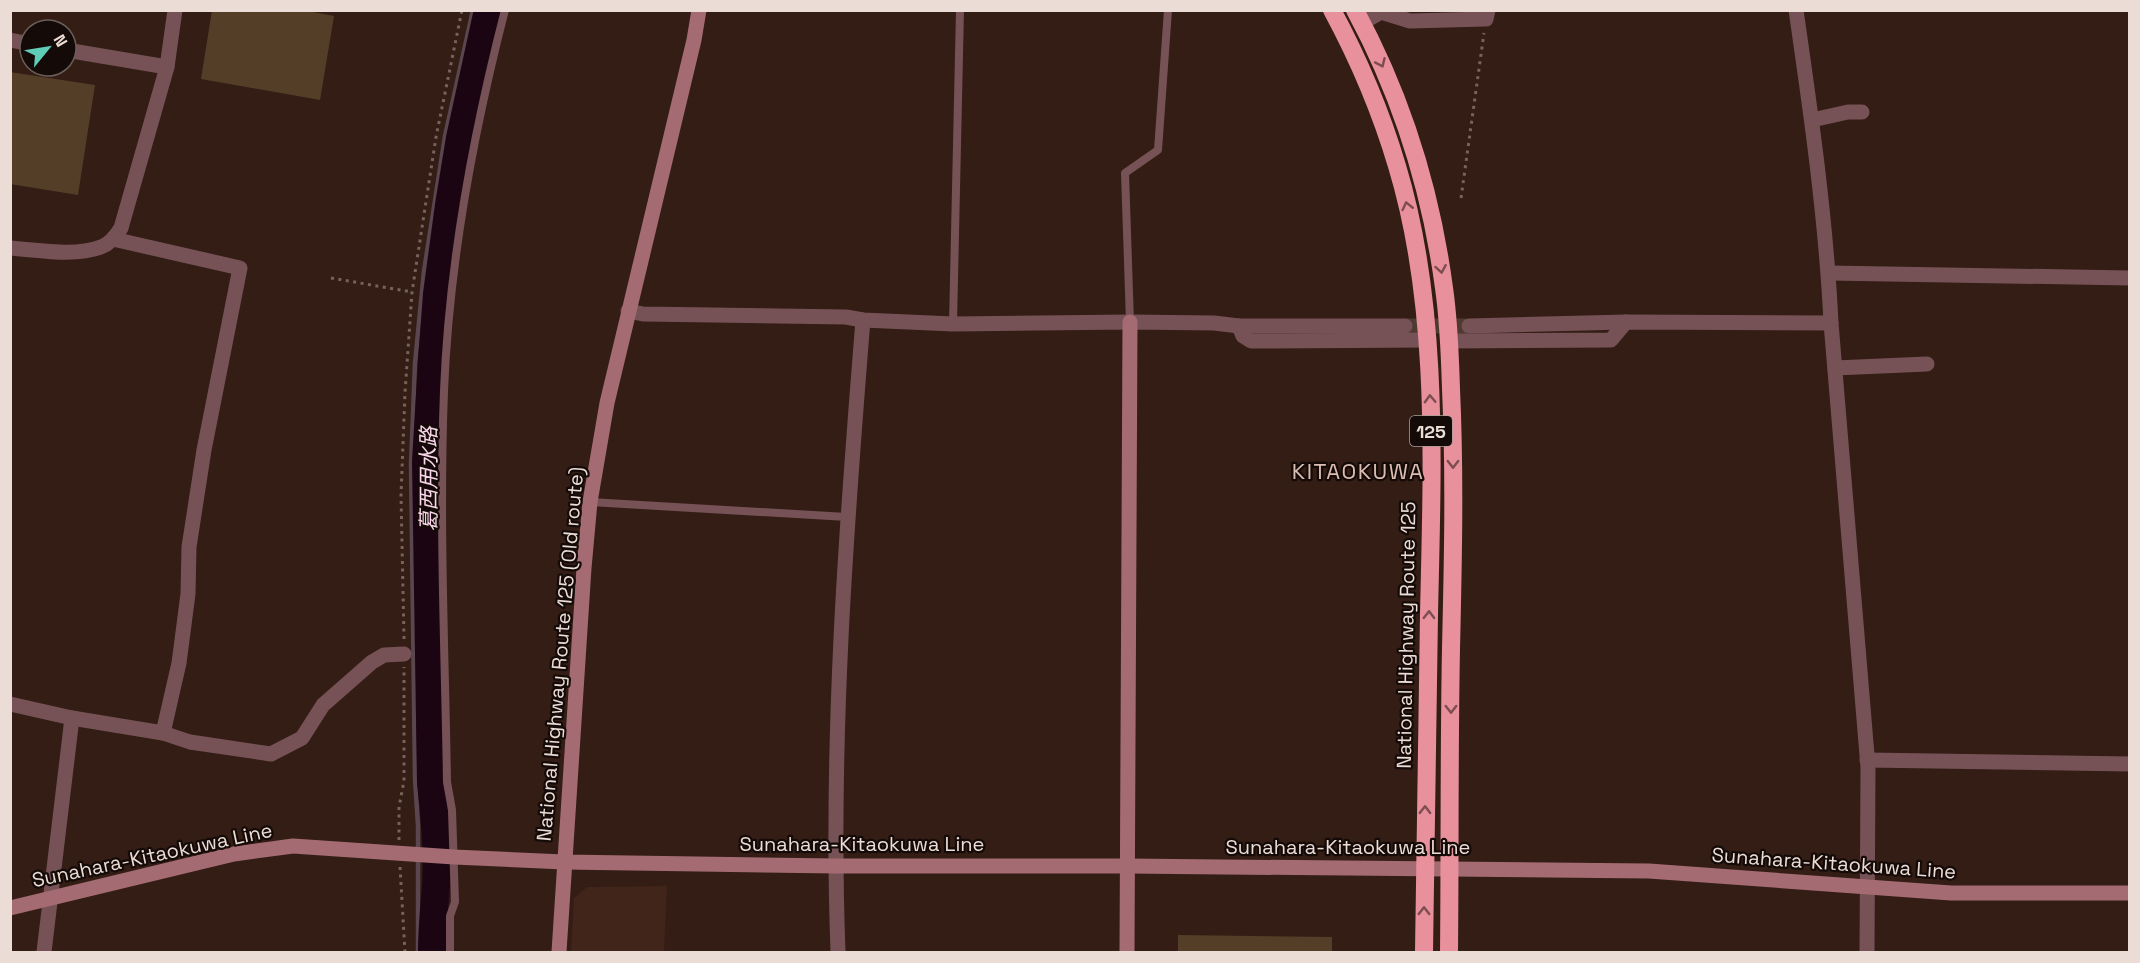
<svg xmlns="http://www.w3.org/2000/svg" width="2140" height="963" font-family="'Space Grotesk','Noto Sans JP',sans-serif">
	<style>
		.built { fill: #41241a }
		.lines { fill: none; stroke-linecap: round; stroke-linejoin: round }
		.stream { stroke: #5a464e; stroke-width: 4.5 }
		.river { stroke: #1c0513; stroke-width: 28 }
		.building { fill: #543e27 }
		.street-tunnel { stroke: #4f3a32; stroke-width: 15; stroke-dasharray: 15 8; stroke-linecap: butt }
		.path { stroke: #77635c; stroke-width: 3; stroke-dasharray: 3 4.5; stroke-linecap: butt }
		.lane { stroke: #765256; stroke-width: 8 }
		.street { stroke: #765256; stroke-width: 15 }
		.secondary { stroke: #a46b72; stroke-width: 15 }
		.highway { stroke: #e8909c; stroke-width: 18 }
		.oneway { stroke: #7e4d52 }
		.labels { text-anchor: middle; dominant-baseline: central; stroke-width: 4.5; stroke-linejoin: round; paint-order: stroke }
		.shield { fill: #140a07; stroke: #ab9d98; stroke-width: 1.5 }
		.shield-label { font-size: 18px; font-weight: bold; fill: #ecdcd6 }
		.street-label { font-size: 20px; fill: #ecdcd6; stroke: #140a07 }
		.water-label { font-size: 21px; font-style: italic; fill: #fad7ea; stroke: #140a07 }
		.quarter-label { font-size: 22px; letter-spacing: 1.5px; fill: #dcbdb3; stroke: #140a07 }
	</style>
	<rect width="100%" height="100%" fill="#331d15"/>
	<path class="built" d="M667 886 664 952H571L574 898 587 887Z"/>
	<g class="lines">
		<path class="stream" d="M418 952V826L415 779 411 464 415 363 424 271 445 136 473 10"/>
		<path class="river" d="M432 952C432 930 434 909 436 886 438 852 435 816 431 783L426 461 432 361 437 294 449 205 460 138 488 10"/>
	</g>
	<g class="building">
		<path d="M212 10H302L334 16 320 100 201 79Z"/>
		<path d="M10 72 95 85 78 195 10 184Z"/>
		<path d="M1178 935 1332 937V952H1178Z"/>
	</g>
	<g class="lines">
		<path class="street-tunnel" d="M1405 326H1469"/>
		<g class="path">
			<path d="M1461 198 1484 33"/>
			<path d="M331 278 412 292"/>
			<path d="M404 639 401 495 405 393 412 292 436 137 462 10"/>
			<path d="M399 840V807L404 781V667"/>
			<path d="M400 867 405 952"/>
		</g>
		<g class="lane">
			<path d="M1130 322 1125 173 1158 150 1168 10"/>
			<path d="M953 324 960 10"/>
			<path d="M590 502 847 517"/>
			<path d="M450 952V916L455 902 452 810 447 782C445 652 439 522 444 391 449 263 473 134 505 10"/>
		</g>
		<g class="street">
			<path d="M1796 10C1811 114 1826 218 1831 323L1868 767 1867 952"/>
			<path d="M1362 23 1381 12 1410 21 1486 19 1488 10"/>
			<path d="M10 40 30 44"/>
			<path d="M66 50 167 67"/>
			<path d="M1812 120 1848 112H1862"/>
			<path d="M10 248C39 250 74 257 101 247 110 244 116 236 121 228L167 67 175 10"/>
			<path d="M1829 273 2130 278"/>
			<path d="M628 311 643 314 846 317 863 320 953 324 1130 322 1214 323 1239 326H1405"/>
			<path d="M1239 326 1243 336 1251 341 1428 340"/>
			<path d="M1469 326 1626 322 1831 323"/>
			<path d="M1449 341 1611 340 1626 322"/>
			<path d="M1835 368 1927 364"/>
			<path d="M10 704 72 718 163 733 179 663 188 594 189 547 204 450 240 268 113 239"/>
			<path d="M163 733 190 742 271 754 302 738 323 705 372 662 384 655 404 654"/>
			<path d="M1867 760 2130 764"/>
			<path d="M44 952 72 718"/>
			<path d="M838 952C830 741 846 530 863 320"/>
		</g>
		<g class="secondary">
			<path d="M10 908 234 854 293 846 454 857 564 862 836 866H1127L1649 871 1951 893H2130"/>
			<path d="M559 952 584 568 590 502 607 403 694 40 699 10"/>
			<path d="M1127 952 1130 322"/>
		</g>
		<g class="highway">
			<path d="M1332 10C1359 60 1381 112 1397 166 1440 308 1432 469 1429 615 1427 728 1425 840 1424 952"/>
			<path d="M1355 10C1402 97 1431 190 1444 288 1449 322 1450 356 1451 389 1455 476 1453 562 1451 649 1449 750 1450 851 1449 952"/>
		</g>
	</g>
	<defs><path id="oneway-chevron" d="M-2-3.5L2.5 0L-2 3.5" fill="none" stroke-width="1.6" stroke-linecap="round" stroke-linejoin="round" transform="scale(1.5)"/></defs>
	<g class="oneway">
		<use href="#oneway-chevron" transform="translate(1381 63) rotate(66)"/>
		<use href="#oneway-chevron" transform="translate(1407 206) rotate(-103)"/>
		<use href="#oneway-chevron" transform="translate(1441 269) rotate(80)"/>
		<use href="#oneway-chevron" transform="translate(1430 399) rotate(-92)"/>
		<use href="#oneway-chevron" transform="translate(1453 464) rotate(90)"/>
		<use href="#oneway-chevron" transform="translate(1429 615) rotate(-89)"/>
		<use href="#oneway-chevron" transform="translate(1451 709) rotate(90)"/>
		<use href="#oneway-chevron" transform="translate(1425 810) rotate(-89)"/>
		<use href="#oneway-chevron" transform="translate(1424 911) rotate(-90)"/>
	</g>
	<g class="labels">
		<rect class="shield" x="1410" y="416" width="42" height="30" rx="4.5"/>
		<g class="shield-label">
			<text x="1431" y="431">125</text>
		</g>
		<g class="street-label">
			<text transform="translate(1406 635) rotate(-89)">National Highway Route 125</text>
			<text transform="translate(560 654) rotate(-85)">National Highway Route 125 (Old route)</text>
			<text x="862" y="844">Sunahara-Kitaokuwa Line</text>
			<text x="1348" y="847">Sunahara-Kitaokuwa Line</text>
			<text transform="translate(152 855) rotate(-12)">Sunahara-Kitaokuwa Line</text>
			<text transform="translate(1834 863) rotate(4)">Sunahara-Kitaokuwa Line</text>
		</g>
		<g class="water-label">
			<text transform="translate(428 479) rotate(-90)">葛西用水路</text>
		</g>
		<g class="quarter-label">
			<text x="1358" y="471">KITAOKUWA</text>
		</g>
	</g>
	<rect width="2140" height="963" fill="none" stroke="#ecdcd6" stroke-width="24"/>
	<g transform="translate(48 48) rotate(60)"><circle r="28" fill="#140a07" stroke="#6a5e5a" stroke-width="1.5"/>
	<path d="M0-4.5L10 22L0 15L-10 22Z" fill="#5eceb8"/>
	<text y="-9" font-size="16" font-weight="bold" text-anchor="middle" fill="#ecdcd6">N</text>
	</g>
</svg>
